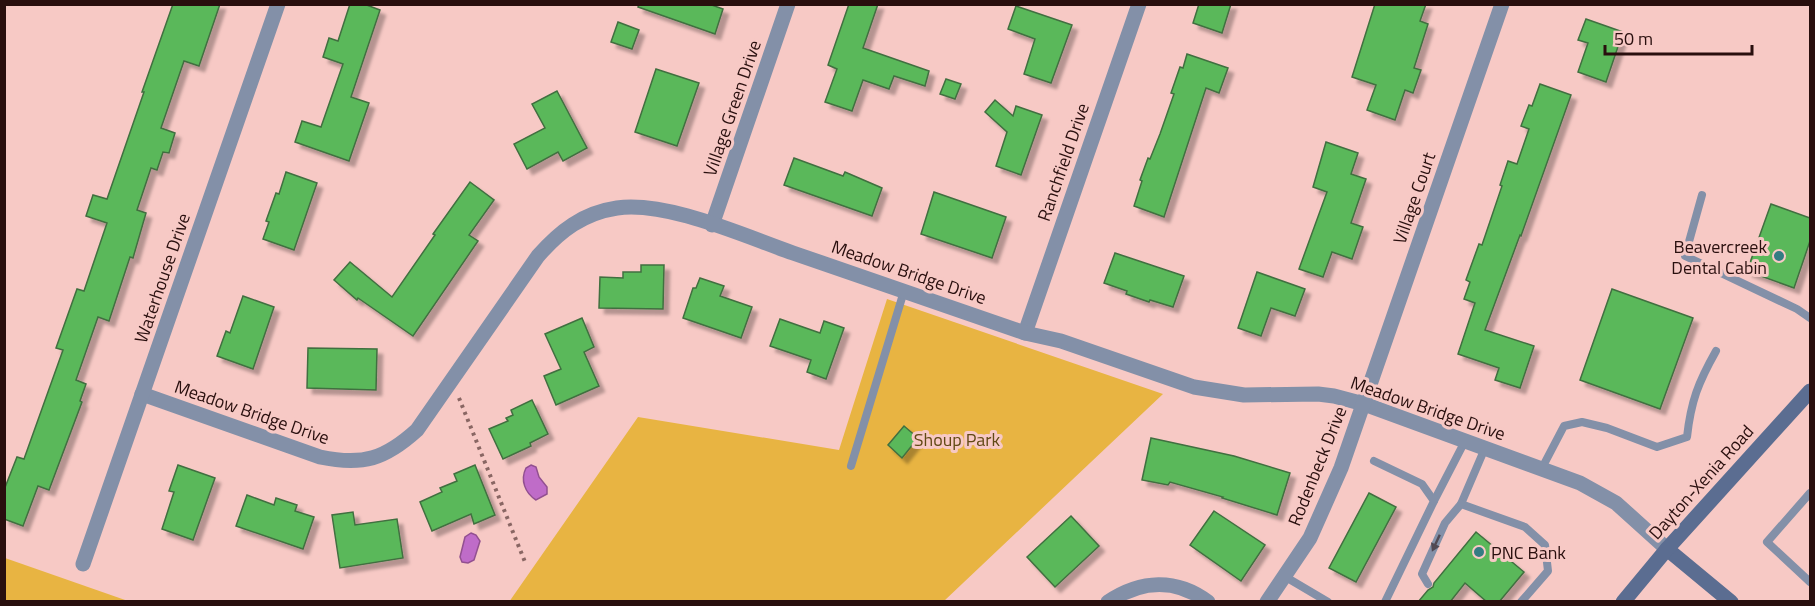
<svg xmlns="http://www.w3.org/2000/svg" width="1815" height="606" font-family="'Titillium Web',sans-serif">
	<style>
		.green { fill: #e8b442 }
		.water { fill: #bf6cc8; stroke: #925090; stroke-width: 1.5 }
		.building { fill: #5ab85a; stroke: #416f40; stroke-width: 1.5; filter: url(#shadow) }
		.lines { fill: none; stroke-linecap: round; stroke-linejoin: round }
		.path { stroke: #896663; stroke-width: 4; stroke-dasharray: 3 4.5; stroke-linecap: butt }
		.lane { stroke: #8390a8; stroke-width: 8 }
		.street { stroke: #8390a8; stroke-width: 15 }
		.secondary { stroke: #5b6d91; stroke-width: 15 }
		.oneway { fill: #524953 }
		.poi-dot { fill: #347c83; stroke: #f7c9c5; stroke-width: 2 }
		.labels { text-anchor: middle; dominant-baseline: central; stroke-width: 6; stroke-linejoin: round; paint-order: stroke }
		.street-label { font-size: 18px; fill: #290f0e; stroke: #f7c9c5 }
		.poi-label { font-size: 18px; fill: #290f0e; stroke: #f7c9c5; text-anchor: end }
		.park-label { font-size: 18px; fill: #614914; stroke: #f7c9c5 }
	</style>
	<defs>
		<filter id="shadow"><feDropShadow dx="5.5" dy="5.5" stdDeviation="1.5" flood-color="#0004"/></filter>
	</defs>
	<rect width="100%" height="100%" fill="#f7c9c5"/>
	<g class="green">
		<path d="M887 299 1163 394 944 601 509 602 638 417 839 450Z"/>
		<path d="M5 558 128 601H5Z"/>
	</g>
	<g class="water">
		<path d="M531 465 536 467 539 477 547 487V494L536 500C525 493 520 480 526 468Z"/>
		<path d="M471 533 476 535 480 541 474 560 468 563 462 562 460 557 465 537Z"/>
	</g>
	<g class="building">
		<path d="M173 4H220L199 66 184 61 161 128 175 133 169 153 163 152 157 170 151 168 137 210 146 213 133 258 130 257 109 321 98 317 76 380 86 384 80 401 82 402 49 490 38 486 23 526 4 519V490L17 457 24 459 63 350 56 348 77 289 84 291 107 223 86 216 93 195 107 199 144 92H142Z"/>
		<path d="M350 4H364L380 10 351 97 369 103 349 161 295 142 302 121 321 127 343 64 323 57 329 38 338 41Z"/>
		<path d="M639 4H709L723 9 715 34 638 7Z"/>
		<path d="M849 4H878L863 48 929 71 925 86 894 76 889 89 863 80 852 111 825 102 837 69 828 65Z"/>
		<path d="M1199 4H1231L1222 33 1193 23Z"/>
		<path d="M1375 4H1426L1420 21 1428 24 1414 68 1421 70 1413 93 1405 90 1395 120 1367 110 1376 85 1352 77Z"/>
		<path d="M1016 6 1072 25 1051 83 1024 74 1035 39 1008 29Z"/>
		<path d="M1586 19 1623 32 1606 82 1578 72 1588 43 1578 40Z"/>
		<path d="M618 22 639 30 632 49 611 42Z"/>
		<path d="M1187 54 1228 68 1219 93 1206 88 1164 217 1134 206 1142 181 1140 180 1148 158 1150 159 1160 134 1174 94 1171 93 1180 67 1183 68Z"/>
		<path d="M656 69 699 83 677 146 635 132Z"/>
		<path d="M946 79 961 84 955 99 940 94Z"/>
		<path d="M1540 84 1571 95 1521 236 1520 235 1485 330 1534 346 1520 388 1495 380 1499 368 1458 354 1475 303 1464 299 1470 282 1466 280 1479 244 1482 245 1502 186 1500 185 1508 161 1517 164 1529 129 1521 126 1529 105 1532 106Z"/>
		<path d="M557 91 587 148 563 161 558 152 527 169 514 144 545 128 532 104Z"/>
		<path d="M995 100 1013 116 1016 106 1042 115 1021 175 996 166 1007 132 985 112Z"/>
		<path d="M1326 142 1358 153 1351 174 1366 179 1351 223 1363 227 1352 259 1332 252 1323 277 1299 269 1327 192 1313 187Z"/>
		<path d="M794 158 843 176 845 172 882 188 872 216 784 185Z"/>
		<path d="M286 172 317 183 294 250 263 239 269 222 266 221 276 193 279 194Z"/>
		<path d="M470 182 494 200 469 235 478 241 413 336 358 298 357 300 334 280 350 262 392 297 435 235 433 234Z"/>
		<path d="M934 192 1006 217 992 258 921 234Z"/>
		<path d="M1771 204 1810 218V241L1794 288 1747 271Z"/>
		<path d="M1115 253 1184 276 1173 307 1150 300 1149 302 1126 294 1127 291 1104 283Z"/>
		<path d="M641 265H664L663 309 599 308 600 277 623 278V272H641Z"/>
		<path d="M1257 272 1305 289 1295 316 1271 308 1261 336 1238 328Z"/>
		<path d="M700 278 724 286 720 296 752 307 741 338 683 318 693 288H696Z"/>
		<path d="M1612 289 1693 318 1660 409 1580 380Z"/>
		<path d="M243 296 274 307 253 369 217 356 226 331 230 333Z"/>
		<path d="M582 318 594 347 584 352 599 386 556 405 544 376 561 369 545 334Z"/>
		<path d="M780 319 820 333 824 321 844 328 826 379 807 372 811 360 770 346Z"/>
		<path d="M308 348 377 349 376 390 307 388Z"/>
		<path d="M532 400 548 434 530 443 531 446 503 459 489 429 508 421 506 418 513 415 511 410Z"/>
		<path d="M904 426 918 438 902 458 888 445Z"/>
		<path d="M1151 438 1234 456 1290 473 1277 515 1222 498 1223 497 1170 482 1168 485 1142 480Z"/>
		<path d="M178 465 215 478 193 540 162 529 174 492 169 491Z"/>
		<path d="M475 465 495 515 474 524 471 514 432 531 420 502 442 492 440 488 457 481 454 474Z"/>
		<path d="M1369 493 1396 507 1356 582 1329 568Z"/>
		<path d="M247 495 274 505 276 498 297 505 295 511 314 517 303 549 236 526Z"/>
		<path d="M1214 511 1265 545 1241 581 1190 545Z"/>
		<path d="M353 512 355 525 397 519 403 558 340 568 332 515Z"/>
		<path d="M1071 516 1099 546 1055 587 1027 557Z"/>
		<path d="M1476 532 1524 572 1499 602H1487L1465 583 1450 602H1418L1428 590 1433 587 1434 583Z"/>
	</g>
	<g class="lines">
		<path class="path" d="M459 398 525 562"/>
		<g class="lane">
			<path d="M1702 195 1685 256 1797 309 1810 318"/>
			<path d="M1485 448 1461 504 1525 527 1545 545 1548 571 1521 602"/>
			<path d="M1374 461 1422 484 1434 501 1385 602"/>
			<path d="M851 466 904 291"/>
			<path d="M1542 468 1564 426 1582 422 1607 428 1657 447 1687 437C1691 401 1698 383 1716 351"/>
			<path d="M1810 493 1767 542 1810 582"/>
			<path d="M1434 501 1465 441"/>
			<path d="M1284 576 1328 602"/>
			<path d="M1428 584 1422 574 1445 523 1461 504"/>
		</g>
		<g class="street">
			<path d="M712 225 788 4"/>
			<path d="M1025 333 1139 4"/>
			<path d="M142 394 320 457C363 466 385 459 417 430L538 256C560 231 583 213 617 208 668 201 744 236 793 253 870 280 948 306 1025 333L1061 341 1194 387 1244 395 1318 394 1334 396 1364 404 1580 483 1616 503 1667 549"/>
			<path d="M83 564 278 4"/>
			<path d="M1108 602C1141 580 1176 578 1208 602"/>
			<path d="M1267 602 1310 538 1341 468 1502 4"/>
		</g>
		<g class="secondary">
			<path d="M1667 549 1731 602"/>
			<path d="M1623 602 1667 549 1810 391"/>
		</g>
	</g>
	<defs><path id="oneway-solid" d="M-6-.8H1V-3.2L6.5 0L1 3.2V.8H-6Z" transform="scale(1.5)"/></defs>
	<use class="oneway" href="#oneway-solid" transform="translate(1436 543) rotate(115)"/>
	<g class="poi-dot">
		<circle cx="1779" cy="256" r="6"/>
		<circle cx="1479" cy="552" r="6"/>
	</g>
	<g class="labels">
		<g class="street-label">
			<text transform="translate(732 108) rotate(-71)">Village Green Drive</text>
			<text transform="translate(1063 162) rotate(-71)">Ranchfield Drive</text>
			<text transform="translate(1414 198) rotate(-71)">Village Court</text>
			<text transform="translate(909 272) rotate(19)">Meadow Bridge Drive</text>
			<text transform="translate(162 278) rotate(-71)">Waterhouse Drive</text>
			<text transform="translate(1428 408) rotate(19)">Meadow Bridge Drive</text>
			<text transform="translate(252 412) rotate(19)">Meadow Bridge Drive</text>
			<text transform="translate(1317 466) rotate(-68)">Rodenbeck Drive</text>
			<text transform="translate(1701 482) rotate(-48)">Dayton-Xenia Road</text>
		</g>
		<g class="poi-label">
			<text x="1767" y="246">Beavercreek<tspan x="1767" dy="21">Dental Cabin</tspan></text>
			<text x="1491" y="552" text-anchor="start">PNC Bank</text>
		</g>
		<g class="park-label">
			<text x="957" y="439">Shoup Park</text>
		</g>
	</g>
	<rect width="1815" height="606" fill="none" stroke="#290f0e" stroke-width="12"/>
	<path d="M1605 45v9h147v-9" fill="none" stroke="#290f0e" stroke-width="3"/>
	<text x="1614" y="45" font-size="18" fill="#290f0e" stroke="#f7c9c5" stroke-width="4.5" paint-order="stroke">50 m</text>
</svg>
